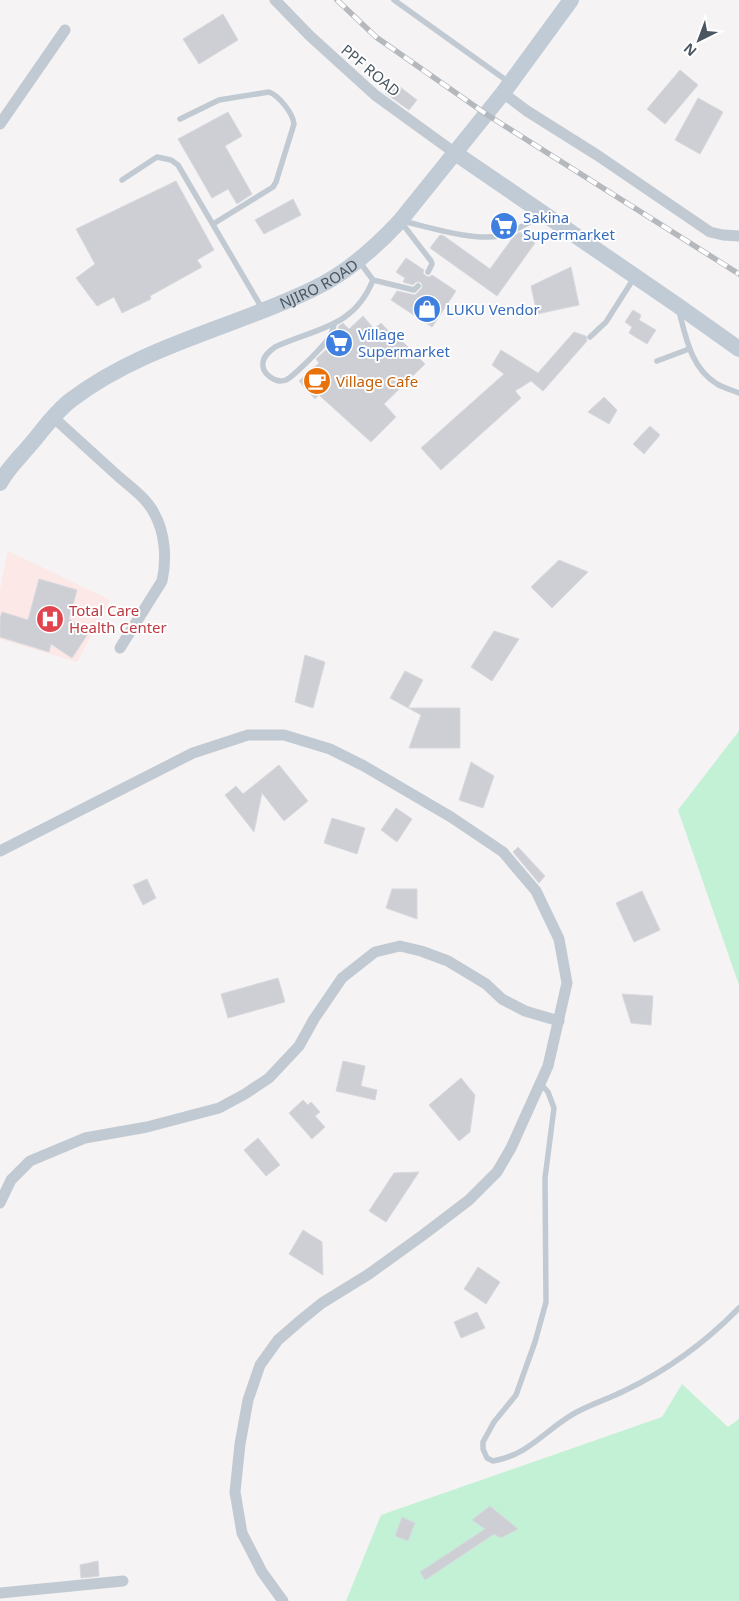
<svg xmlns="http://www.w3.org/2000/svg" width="739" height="1601" font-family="'Noto Sans',sans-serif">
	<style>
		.medical { fill: #fce8e6 }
		.green { fill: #c3f1d5 }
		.building { fill: #cdcfd5; stroke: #d7d9de }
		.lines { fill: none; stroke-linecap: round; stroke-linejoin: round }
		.lane { stroke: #c1cad2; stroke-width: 5.5 }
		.street { stroke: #c1cad2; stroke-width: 11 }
		.secondary { stroke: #c1cbd6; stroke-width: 16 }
		.rail-casing { stroke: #b5b8bd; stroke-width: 5.5 }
		.rail { stroke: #fff; stroke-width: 4; stroke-dasharray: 11; stroke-linecap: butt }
		.labels { text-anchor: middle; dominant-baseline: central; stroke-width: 4; stroke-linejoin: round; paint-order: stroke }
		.street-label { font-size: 15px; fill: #4a5661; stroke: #fff }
		.shop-label { font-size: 15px; fill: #366cbe; stroke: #fff; text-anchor: start }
		.food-label { font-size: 15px; fill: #c56008; stroke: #fff; text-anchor: start }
		.health-label { font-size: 15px; fill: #be3a42; stroke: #fff; text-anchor: start }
	</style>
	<rect width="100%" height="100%" fill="#f5f3f3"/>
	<path class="medical" d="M8 551 110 600 77 662 0 639V590Z"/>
	<g class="green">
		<path d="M739 731V985L678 810Z"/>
		<path d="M682 1384 728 1427 739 1419V1601H346L381 1515 662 1417Z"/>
	</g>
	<g class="building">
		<path d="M223 14 238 40 199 64 183 39Z"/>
		<path d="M680 70 698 85 665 124 647 109Z"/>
		<path d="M395 83 417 100 409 110 385 93Z"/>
		<path d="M698 98 723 112 700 154 675 140Z"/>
		<path d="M228 112 242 136 225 146 252 194 237 204 228 189 212 198 178 139Z"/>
		<path d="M176 181 214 250 197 260 202 267 150 296 151 299 122 313 114 297 97 306 76 278 95 264 76 229Z"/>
		<path d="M293 199 301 215 264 234 255 220Z"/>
		<path d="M520 232 535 243 497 296 430 248 440 235 444 236 490 269 514 236Z"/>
		<path d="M406 258 424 270 423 273 426 276 429 277 432 275 456 291 432 327 391 300 397 291 415 295 422 288V284L420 282H416L413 285 403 282 405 278 396 272Z"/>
		<path d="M571 267 579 305 537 314 531 286Z"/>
		<path d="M633 310 641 315 639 320 656 330 647 344 629 333 632 327 625 322Z"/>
		<path d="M363 316 374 329 381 323 396 339 398 337 425 364 384 404 396 417 371 442 319 395 315 399 299 381 319 363 316 359 339 338 336 335 339 326 343 323 349 329Z"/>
		<path d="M574 332 586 336 587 341 543 391 531 381 515 391 521 398 441 470 421 448 504 374 492 365 501 350 538 373Z"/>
		<path d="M604 397 617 410 609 424 588 412Z"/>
		<path d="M650 426 660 435 644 454 633 444Z"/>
		<path d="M559 560 588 572 552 608 531 587Z"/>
		<path d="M39 579 77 590 69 619 89 632 72 658 51 644 49 652 0 637V618L2 612 28 620Z"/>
		<path d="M494 631 519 639 492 681 471 667Z"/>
		<path d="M305 655 325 662 313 708 295 702Z"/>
		<path d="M405 671 423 680 408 708H460V748H409L421 715 390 698Z"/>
		<path d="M471 762 494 776 483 808 459 800Z"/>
		<path d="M279 765 308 801 284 821 262 793 254 832 225 795 236 786 243 794Z"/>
		<path d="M396 808 412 819 397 842 381 830Z"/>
		<path d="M332 818 365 828 357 854 324 843Z"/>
		<path d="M518 847 545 876 539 883 513 852Z"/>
		<path d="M147 879 156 898 143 905 133 885Z"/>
		<path d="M392 889H417V919L386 908Z"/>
		<path d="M642 891 660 930 634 942 616 903Z"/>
		<path d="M278 978 285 1002 228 1018 221 994Z"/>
		<path d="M622 994 653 996 651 1025 631 1023Z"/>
		<path d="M343 1061 365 1066 361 1086 377 1090 375 1100 336 1091Z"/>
		<path d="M461 1078 475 1095 470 1132 459 1141 429 1105Z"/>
		<path d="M303 1100 308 1105 311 1102 320 1112 315 1116 325 1127 312 1139 289 1113Z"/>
		<path d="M258 1138 280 1165 266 1176 244 1150Z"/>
		<path d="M419 1172 386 1222 369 1211 394 1173Z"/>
		<path d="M303 1230 322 1242 323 1275 289 1254Z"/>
		<path d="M478 1267 500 1282 486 1304 464 1289Z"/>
		<path d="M477 1312 485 1328 461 1338 454 1322Z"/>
		<path d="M490 1506 518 1529 501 1538 494 1534 425 1580 420 1572 485 1529 472 1520Z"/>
		<path d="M402 1517 415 1523 408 1541 395 1536Z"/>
		<path d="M98 1561 99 1576 81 1578 80 1565Z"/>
	</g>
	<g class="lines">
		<g class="lane">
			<path d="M394 0 510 83"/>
			<path d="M180 119 219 100 269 92C279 96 293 113 294 124L276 182 273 187 213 224"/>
			<path d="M122 180 157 157 171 160 178 165 263 310"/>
			<path d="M402 221C429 227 472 241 499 236 513 233 528 222 542 216"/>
			<path d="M401 222 431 261 432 264 428 272"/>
			<path d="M373 280 414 290 418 286"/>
			<path d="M679 311C686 338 691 368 717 384 724 388 732 390 739 393"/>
			<path d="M334 325C333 329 332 333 330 336 326 344 294 376 286 380 275 384 261 373 263 362 264 355 270 351 275 347 316 328 354 328 373 280L359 261"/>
			<path d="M590 337 606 322 634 278"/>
			<path d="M657 361 689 349"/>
			<path d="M540 1083 548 1092 554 1108 545 1178 546 1302 535 1342 516 1395 494 1422 483 1442V1449L487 1458 493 1461C529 1455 546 1429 575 1413 591 1404 608 1399 624 1391 668 1370 706 1342 739 1308"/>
		</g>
		<g class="street">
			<path d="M275 0 310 36 375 95 455 153"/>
			<path d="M503 93 527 111 597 155 710 232 723 235 739 236"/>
			<path d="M0 124 65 30"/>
			<path d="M53 417C75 437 97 457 119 477 131 487 147 499 154 513 165 532 167 559 162 581L120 648"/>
			<path d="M0 851 193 753 248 735H284L330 749 364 766 451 817 503 852 536 891 559 939 567 983 548 1066 511 1148 497 1172 469 1200 423 1235 369 1274 322 1303 301 1320 278 1340 260 1365 248 1400 240 1444 235 1492 242 1533 262 1572 283 1601"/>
			<path d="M0 1203 11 1180 30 1161 85 1138 147 1127 219 1108 245 1094 269 1078 299 1046 314 1019 342 978 375 952 400 946 421 951 448 961 486 984 502 999 525 1011 559 1021"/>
			<path d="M0 1593 123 1581"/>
		</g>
		<g class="secondary">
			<path d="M455 153 677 305 739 349"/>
			<path id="s1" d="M0 483C7 469 20 457 30 445 43 430 55 412 71 400 142 346 232 328 311 290 344 275 375 248 400 221L503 93 571 0"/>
		</g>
		<g class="rail-casing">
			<path id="rail" d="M337 0 376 37 486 114 739 274"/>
		</g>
		<use href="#rail" class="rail"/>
	</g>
	<defs>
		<g id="supermarket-disc" transform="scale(1.4375)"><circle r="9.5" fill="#3f7fe0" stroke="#fff"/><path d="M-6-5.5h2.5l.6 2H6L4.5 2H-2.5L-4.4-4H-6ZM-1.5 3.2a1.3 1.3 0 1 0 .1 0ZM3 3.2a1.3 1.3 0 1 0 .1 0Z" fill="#fff"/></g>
		<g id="shop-disc" transform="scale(1.4375)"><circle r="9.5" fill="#3f7fe0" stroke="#fff"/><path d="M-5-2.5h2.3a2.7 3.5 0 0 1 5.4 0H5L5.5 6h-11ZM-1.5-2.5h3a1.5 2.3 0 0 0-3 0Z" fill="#fff"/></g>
		<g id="cafe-disc" transform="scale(1.4375)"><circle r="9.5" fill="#e8710a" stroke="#fff"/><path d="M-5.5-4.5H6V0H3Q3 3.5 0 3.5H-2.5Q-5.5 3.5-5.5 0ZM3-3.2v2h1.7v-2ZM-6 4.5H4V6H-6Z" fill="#fff"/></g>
		<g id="hospital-disc" transform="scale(1.4375)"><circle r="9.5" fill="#e0444e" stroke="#fff"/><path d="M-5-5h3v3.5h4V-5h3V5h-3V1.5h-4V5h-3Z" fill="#fff"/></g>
	</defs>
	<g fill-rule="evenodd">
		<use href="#supermarket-disc" x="504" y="226"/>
		<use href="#shop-disc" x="427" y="309"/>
		<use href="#supermarket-disc" x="339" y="343"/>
		<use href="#cafe-disc" x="317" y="381"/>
		<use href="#hospital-disc" x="50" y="619"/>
	</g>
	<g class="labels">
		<g class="street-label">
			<text transform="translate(371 70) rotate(40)">PPF ROAD</text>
			<text stroke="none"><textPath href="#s1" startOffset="384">NJIRO ROAD</textPath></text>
		</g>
		<g class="shop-label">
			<text x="523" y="217">Sakina<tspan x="523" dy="17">Supermarket</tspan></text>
			<text x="446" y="309">LUKU Vendor</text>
			<text x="358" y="334">Village<tspan x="358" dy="17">Supermarket</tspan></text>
		</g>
		<g class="food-label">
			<text x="336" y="381">Village Cafe</text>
		</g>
		<g class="health-label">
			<text x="69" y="610">Total Care<tspan x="69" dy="17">Health Center</tspan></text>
		</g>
	</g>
	<g transform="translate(699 40) rotate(222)" stroke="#ffffff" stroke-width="4" paint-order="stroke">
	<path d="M0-4L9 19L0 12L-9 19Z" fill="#4a5661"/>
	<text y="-8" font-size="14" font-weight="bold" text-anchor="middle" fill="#4a5661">N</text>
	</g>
</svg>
